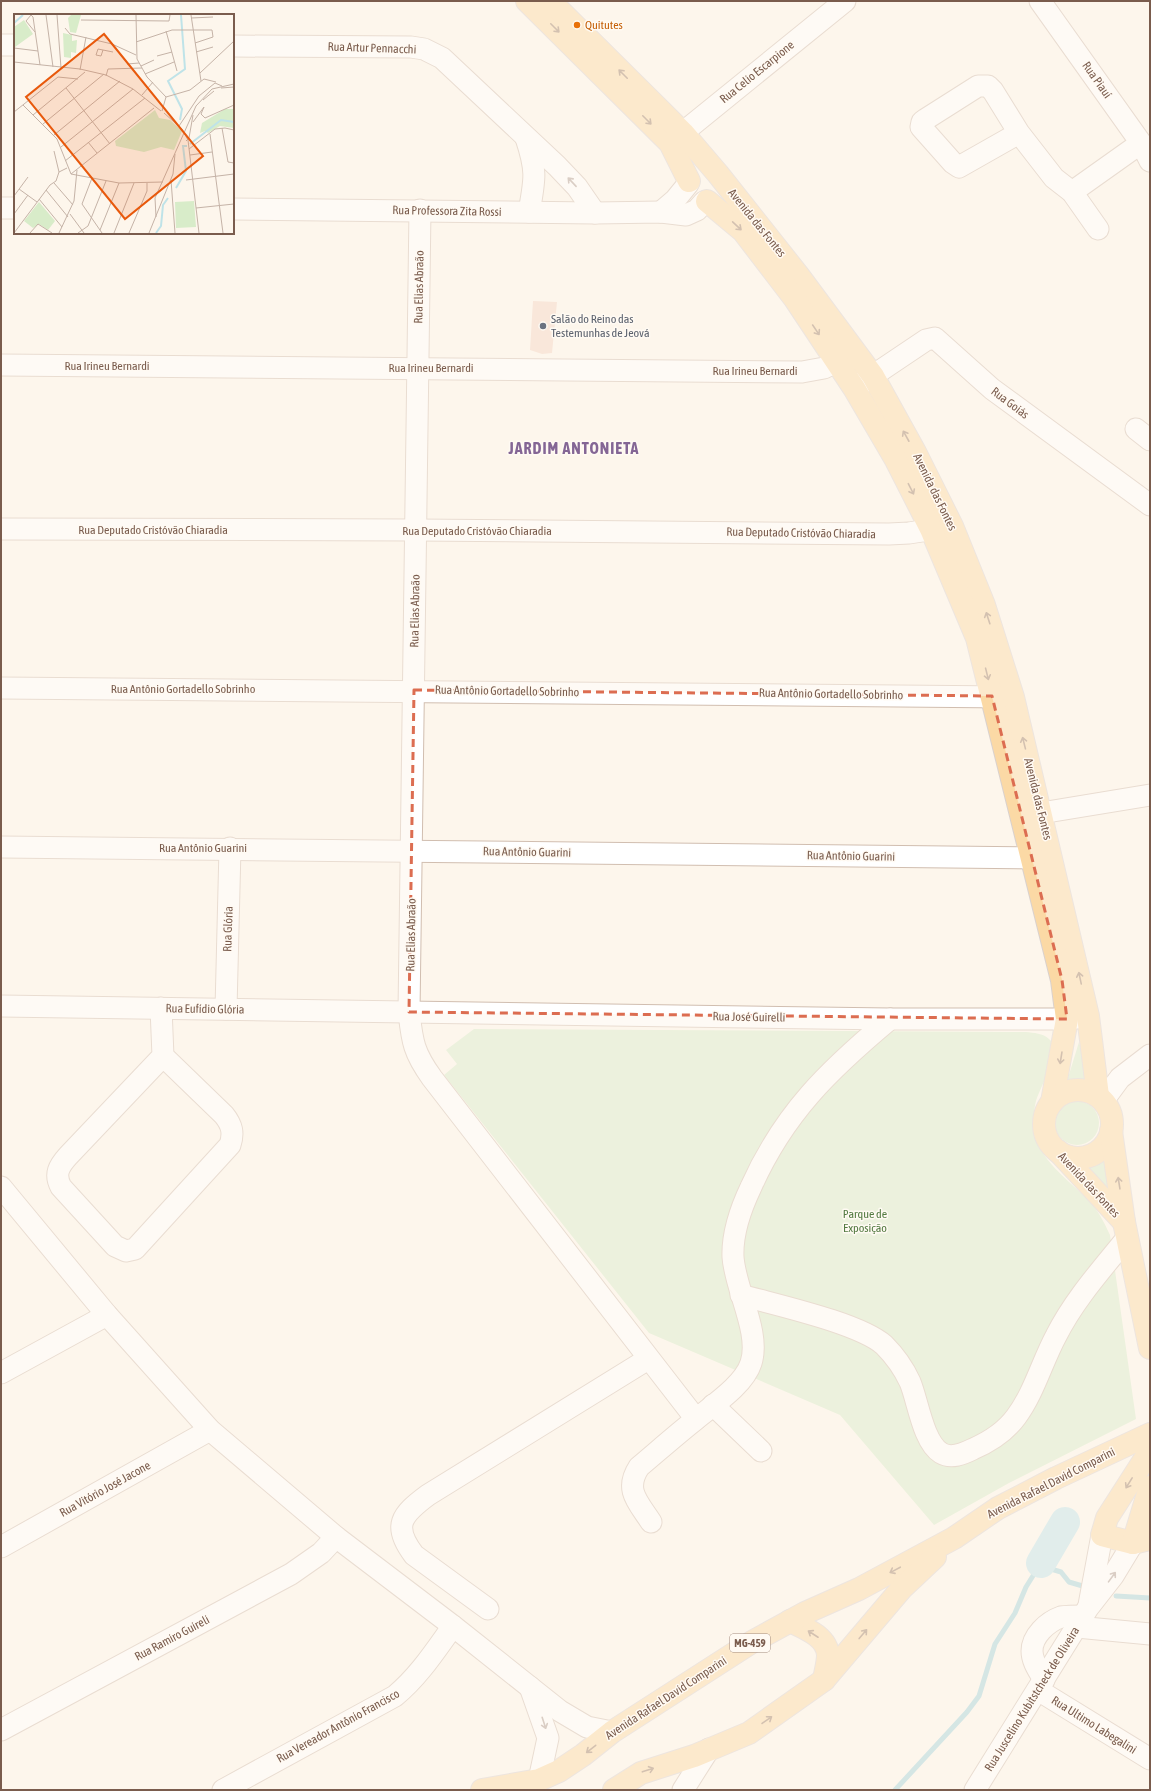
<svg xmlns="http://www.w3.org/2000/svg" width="1151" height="1791" font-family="'Asap Condensed',sans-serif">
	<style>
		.green { fill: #d8ecc9 }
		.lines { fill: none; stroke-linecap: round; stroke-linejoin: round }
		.stream { stroke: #a5d3da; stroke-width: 5 }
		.river { stroke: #bfe3e8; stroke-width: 30 }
		.building { fill: #f3d5c3 }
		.minor-casing { stroke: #d1beb0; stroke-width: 23 }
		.major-casing { stroke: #dad1cd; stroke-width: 24 }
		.minor { stroke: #fff; stroke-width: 21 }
		.major { stroke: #fbd9a5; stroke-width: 22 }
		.oneway { stroke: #a18267 }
		.oneway2 { stroke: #af9d94 }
		.marked { fill: none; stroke: #dc6d51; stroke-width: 3; stroke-dasharray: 8 5; stroke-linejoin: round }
		.food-dot { fill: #e8710a; stroke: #fffaf3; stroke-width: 1.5 }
		.worship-dot { fill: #6b7280; stroke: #fffaf3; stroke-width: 1.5 }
		.labels { text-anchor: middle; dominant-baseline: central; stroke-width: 3; stroke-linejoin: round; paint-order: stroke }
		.shield { fill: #fffaf3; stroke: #a28b7f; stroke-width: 1 }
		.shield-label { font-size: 11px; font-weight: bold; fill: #7a5c4d }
		.food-label { font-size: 12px; fill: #c56008; stroke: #fffaf3; text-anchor: start }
		.street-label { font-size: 12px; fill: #7a5c4d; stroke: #fffaf3 }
		.worship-label { font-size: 12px; fill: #5b616d; stroke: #fffaf3; text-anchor: start }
		.park-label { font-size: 12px; fill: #537a41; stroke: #fffaf3 }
		.district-label { font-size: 16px; font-weight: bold; letter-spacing: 1px; fill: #846695; stroke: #fffaf3 }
		.inset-river { fill: none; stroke: #bfe3e8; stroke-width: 2 }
		.inset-road { fill: none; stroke: #c5b3a7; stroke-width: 1 }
		.view { fill: #e8590c; fill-opacity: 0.15; stroke: #e8590c; stroke-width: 2 }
		.inset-edge { fill: none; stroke: #7a5c4d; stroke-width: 2 }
	</style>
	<rect width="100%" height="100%" fill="#fdf6ec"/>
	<g class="green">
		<path d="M474 1029 1026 1032C1034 1033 1043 1033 1049 1039 1063 1049 1040 1087 1036 1101 1033 1112 1034 1126 1036 1137 1040 1161 1076 1186 1092 1204 1100 1214 1105 1224 1110 1235L1136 1419 1009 1483 934 1525 840 1415 649 1333 444 1075 457 1064 446 1050Z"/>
		<path d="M1079 1042 1089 1080 1067 1081Z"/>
		<circle cx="1077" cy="1123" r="22"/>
		<path d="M1107 1155 1117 1207 1081 1165 1098 1161Z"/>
	</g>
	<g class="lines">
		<g class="stream">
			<path d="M1116 1596 1150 1598"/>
			<path d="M895 1790 967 1712 979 1696 995 1644 1015 1613 1026 1587 1041 1563 1051 1569 1061 1572 1069 1582 1086 1587"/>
		</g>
		<path class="river" d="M1041 1563 1065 1522"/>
	</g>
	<path class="building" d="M533 301 557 302 552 353 542 354 530 350Z"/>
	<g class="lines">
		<g class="minor-casing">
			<g id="minor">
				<path d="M1040 1 1141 143 1150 161"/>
				<path d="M1 45H15"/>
				<path d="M233 46 411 47 424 49 442 58 557 166 577 187 595 213"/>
				<path d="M1019 133 959 167 953 163 921 127 922 122 926 119 978 86H988L993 91 1019 133 1054 178 1072 192 1098 229"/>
				<path d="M526 138C537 171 535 179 529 212"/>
				<path d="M670 143 845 1"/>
				<path d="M1072 192 1141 143"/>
				<path d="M1 208H15"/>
				<path d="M233 209 595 213 661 212 686 215 697 210 704 202"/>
				<path d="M420 210 409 1012C412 1042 414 1053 432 1078L696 1419"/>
				<path d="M661 212 675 200 688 184"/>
				<path d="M1 365 802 372 824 368 853 354"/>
				<path d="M859 385 926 340 935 338 992 389 1150 505"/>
				<path d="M1136 429 1150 440"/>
				<path d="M1 529 416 530 889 534 909 533 948 527"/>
				<path d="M1 688 1008 697"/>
				<path d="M1041 813 1150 795"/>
				<path d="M1 847 1049 858"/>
				<path d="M1 1006 890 1019H1067L1084 1017"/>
				<path d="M161 1008 163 1056 224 1115C232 1125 234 1133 230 1145L135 1249 126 1251 115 1246 61 1187C54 1174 59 1166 68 1156L163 1056"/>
				<path d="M226 1009 230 848"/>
				<path d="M1103 1101 1120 1078 1150 1055"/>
				<path d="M1 1187 107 1315 210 1430 336 1537 453 1626 560 1711 587 1727 612 1732"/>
				<path d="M741 1295C776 1305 859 1323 884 1345 894 1355 904 1369 910 1382 918 1401 923 1442 941 1453 951 1459 963 1454 973 1449 989 1442 1005 1432 1016 1417 1034 1393 1042 1362 1056 1336 1074 1300 1102 1269 1127 1238"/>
				<path d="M1 1373 107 1315"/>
				<path d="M713 1405 761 1451"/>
				<path d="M651 1522C638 1502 624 1490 639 1467 658 1451 676 1435 695 1420 713 1405 744 1385 751 1363 761 1333 735 1289 733 1257 732 1233 741 1208 751 1187 784 1113 829 1070 890 1019"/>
				<path d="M1 1547 210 1430"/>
				<path d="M1089 1605 1102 1535"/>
				<path d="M488 1609 414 1555C392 1526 401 1515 428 1495L648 1359"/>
				<path d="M1077 1627 1150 1634"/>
				<path d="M1044 1680C1039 1671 1032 1662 1032 1651 1032 1636 1047 1622 1061 1617 1068 1616 1076 1616 1083 1616"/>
				<path d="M530 1687 548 1738 539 1780"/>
				<path d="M1038 1690 1150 1759"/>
				<path d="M1 1730 291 1574 321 1553 336 1537"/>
				<path d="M223 1790 395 1696C419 1676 435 1651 453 1626"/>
				<path d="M683 1790 709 1749"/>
				<path d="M975 1790 1088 1608 1113 1576 1133 1543"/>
			</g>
		</g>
		<g class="major-casing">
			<g id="major">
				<path d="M527 1 670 143 689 181"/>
				<path d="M550 1 683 133 718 174 798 275 873 376 915 452 952 526 984 605 1013 697 1088 1016 1098 1096"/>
				<path d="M707 201 743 231 795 299 854 388 896 460 931 529 977 638 1062 980 1067 1019 1052 1102"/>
				<circle cx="1078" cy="1124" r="34"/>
				<path d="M1111 1131 1124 1222 1150 1348"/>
				<path d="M1058 1151 1124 1222"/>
				<path d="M1150 1451 1107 1518 1102 1535 1133 1543 1150 1539"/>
				<path d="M1133 1543 1150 1487"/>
				<path d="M790 1621C804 1628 827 1636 828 1655 828 1663 825 1673 824 1680"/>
				<path d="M482 1790 539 1780 559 1771 583 1755 612 1732 752 1642 805 1613 859 1589 954 1538 998 1508 1056 1478 1150 1434"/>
				<path d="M614 1790 641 1773 694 1756 749 1733 824 1680 902 1588 935 1557"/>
			</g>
		</g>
		<use href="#minor" class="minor"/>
		<use href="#major" class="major"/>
	</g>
	<defs><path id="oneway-shaft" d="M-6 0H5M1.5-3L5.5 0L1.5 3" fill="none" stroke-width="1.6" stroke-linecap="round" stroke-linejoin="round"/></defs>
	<g class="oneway">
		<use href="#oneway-shaft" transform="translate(555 28) rotate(45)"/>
		<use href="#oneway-shaft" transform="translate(623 74) rotate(-135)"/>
		<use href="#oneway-shaft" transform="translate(647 120) rotate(45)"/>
		<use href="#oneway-shaft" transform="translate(737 226) rotate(43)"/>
		<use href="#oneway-shaft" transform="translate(816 330) rotate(56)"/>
		<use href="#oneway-shaft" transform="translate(906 436) rotate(-119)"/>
		<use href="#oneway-shaft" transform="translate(911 489) rotate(63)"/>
		<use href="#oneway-shaft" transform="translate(988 618) rotate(-108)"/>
		<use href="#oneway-shaft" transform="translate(987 674) rotate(76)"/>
		<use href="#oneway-shaft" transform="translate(1024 743) rotate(-104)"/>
		<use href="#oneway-shaft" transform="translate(1080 978) rotate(-102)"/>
		<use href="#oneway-shaft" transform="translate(1061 1058) rotate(99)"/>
		<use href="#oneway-shaft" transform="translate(1119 1183) rotate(-99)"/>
		<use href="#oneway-shaft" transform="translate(1129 1483) rotate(122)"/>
		<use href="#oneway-shaft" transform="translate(895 1570) rotate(152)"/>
		<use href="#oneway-shaft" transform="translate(813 1634) rotate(-147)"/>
		<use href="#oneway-shaft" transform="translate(863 1634) rotate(-50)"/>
		<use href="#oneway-shaft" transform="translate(767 1720) rotate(-35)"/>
		<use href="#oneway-shaft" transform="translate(591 1749) rotate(142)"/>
		<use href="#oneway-shaft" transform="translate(648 1770) rotate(-18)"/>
	</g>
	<g class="oneway2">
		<use href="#oneway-shaft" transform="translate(572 182) rotate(-133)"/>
		<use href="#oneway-shaft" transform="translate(1112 1577) rotate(-54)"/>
		<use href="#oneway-shaft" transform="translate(544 1723) rotate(72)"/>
	</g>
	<path d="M0 0H1151V1791H0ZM414 690 992 696 1062 980 1067 1019 409 1012Z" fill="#fdf6ec" fill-opacity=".55" fill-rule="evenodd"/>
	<path class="marked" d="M414 690 992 696 1062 980 1067 1019 409 1012Z"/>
	<circle class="food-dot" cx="577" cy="25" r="4"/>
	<circle class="worship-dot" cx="543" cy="326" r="4"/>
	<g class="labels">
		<rect class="shield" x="730" y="1634" width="40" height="18" rx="3"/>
		<g class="shield-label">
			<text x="750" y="1643">MG-459</text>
		</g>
		<g class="food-label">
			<text x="585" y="25">Quitutes</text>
		</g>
		<g class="street-label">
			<text transform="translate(372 48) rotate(2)">Rua Artur Pennacchi</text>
			<text transform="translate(757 72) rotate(-39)">Rua Celio Escarpione</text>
			<text transform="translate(1097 80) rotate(55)">Rua Piauí</text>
			<text transform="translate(447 211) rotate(1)">Rua Professora Zita Rossi</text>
			<text transform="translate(757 223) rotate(51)">Avenida das Fontes</text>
			<text transform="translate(419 287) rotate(-89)">Rua Elias Abraão</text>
			<text x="107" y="366">Rua Irineu Bernardi</text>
			<text x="431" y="368">Rua Irineu Bernardi</text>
			<text x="755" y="371">Rua Irineu Bernardi</text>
			<text transform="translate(1010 403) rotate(37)">Rua Goiás</text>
			<text transform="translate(935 492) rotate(64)">Avenida das Fontes</text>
			<text x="153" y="530">Rua Deputado Cristóvão Chiaradia</text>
			<text x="477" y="531">Rua Deputado Cristóvão Chiaradia</text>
			<text transform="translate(801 533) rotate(1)">Rua Deputado Cristóvão Chiaradia</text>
			<text transform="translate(415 611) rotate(-89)">Rua Elias Abraão</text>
			<text x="183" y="689">Rua Antônio Gortadello Sobrinho</text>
			<text transform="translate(507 691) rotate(1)">Rua Antônio Gortadello Sobrinho</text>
			<text transform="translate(831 694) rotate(1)">Rua Antônio Gortadello Sobrinho</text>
			<text transform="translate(1038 799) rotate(76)">Avenida das Fontes</text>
			<text x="203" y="848">Rua Antônio Guarini</text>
			<text transform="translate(527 852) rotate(1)">Rua Antônio Guarini</text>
			<text transform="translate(851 856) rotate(1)">Rua Antônio Guarini</text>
			<text transform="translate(228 929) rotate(-88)">Rua Glória</text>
			<text transform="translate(411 935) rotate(-89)">Rua Elias Abraão</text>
			<text transform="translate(205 1009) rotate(1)">Rua Eufídio Glória</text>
			<text transform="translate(749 1017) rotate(1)">Rua José Guirelli</text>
			<text transform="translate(1089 1185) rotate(47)">Avenida das Fontes</text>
			<text transform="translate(1051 1483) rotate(-27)">Avenida Rafael David Comparini</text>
			<text transform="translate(105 1489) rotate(-29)">Rua Vitório José Jacone</text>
			<text transform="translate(172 1638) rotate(-28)">Rua Ramiro Guireli</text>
			<text transform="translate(666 1698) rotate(-33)">Avenida Rafael David Comparini</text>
			<text transform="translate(1032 1699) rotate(-58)">Rua Juscelino Kubitstcheck de Oliveira</text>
			<text transform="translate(1094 1725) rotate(32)">Rua Ultimo Labegalini</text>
			<text transform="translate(338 1726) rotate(-29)">Rua Vereador Antônio Francisco</text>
		</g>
		<g class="worship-label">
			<text x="551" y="319">Salão do Reino das<tspan x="551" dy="14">Testemunhas de Jeová</tspan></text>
		</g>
		<g class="park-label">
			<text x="865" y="1214">Parque de<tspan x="865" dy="14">Exposição</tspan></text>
		</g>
		<g class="district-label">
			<text x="574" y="448">JARDIM ANTONIETA</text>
		</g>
	</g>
	<g transform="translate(14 14)">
		<rect width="220" height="220" fill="#fdf6ec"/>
		<path d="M57 1H67L62 19 56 18 54 4ZM10 6 19 20 1 33 0 13ZM49 19 58 21V27L63 26 62 39 57 38V44L50 43ZM211 95H220V114L206 112 194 119 191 117 186 119 188 109ZM141 96 145 104 156 106 168 117 160 136 147 133 130 138 102 132 101 127ZM180 187 182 213 162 214 161 188ZM25 188 41 207 34 216 25 210 19 214 10 207Z" fill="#d8ecc9"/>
		<path class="inset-river" d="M0 9 9 1M166 106 168 95 154 67 171 55 167 1M176 130 207 106 220 108M162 174 172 157 169 132H173M142 219 147 212 149 191 154 184"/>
		<path class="inset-road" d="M32 1 39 53M43 1 47 54M122 1 123 45 133 63 152 83M177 1 187 67M177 4 199 3M67 6 155 7 156 1M51 14 56 20 98 30 122 41M152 17 163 57M21 18 12 7 17 1 19 3 26 51M122 28 158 16H198L199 23 181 29M0 34 24 37M89 36 87 42 82 41 84 35 99 38M182 38 199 33M143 42 158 38M0 48 66 55 92 61 119 75 147 97M113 50 125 49M127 52 140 46M66 56 72 23M186 59 220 27M131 60 160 48M92 62 94 55 128 54M52 74 96 130M207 74 220 73M128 81 139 68M152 83 176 76 190 65 202 68M189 86 200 77M9 91 43 125 57 160 105 169 149 168M148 97 152 83M0 98 44 63 64 65M150 99 168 115 174 126M19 101 71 58M179 108 190 93 187 100 191 104 220 91M29 110 90 60M165 112 185 82 201 69 208 72M208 114 214 148 220 149M196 120 209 219M40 121 106 67M174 126 185 219M172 127 175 124 179 101M74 128 83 139M47 133 119 75M175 135 201 115 211 114 220 116M40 137 45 158M176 141 198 138M51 147 131 84M57 160 140 94M78 164 68 190 88 219M157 166 161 219M172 166 220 160M40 169 59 191M5 175 23 188M32 176 54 203M0 182 14 163M25 185 48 213M182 194 220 190M0 200 14 181M56 200 70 219M142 203 141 184 182 92 198 75 220 70M86 216 105 169M0 219 36 171 42 167 45 158 53 154M16 219 24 210 38 219M45 219 60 187 63 156M64 219 74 212 92 167M100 219 120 169M115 219 133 177V169M135 219 159 160 161 140"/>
		<path class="view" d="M90 20 189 142 111 205 12 83Z"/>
		<rect width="220" height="220" class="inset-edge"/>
	</g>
	<rect width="1151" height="1791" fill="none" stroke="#7a5c4d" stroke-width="4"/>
</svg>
